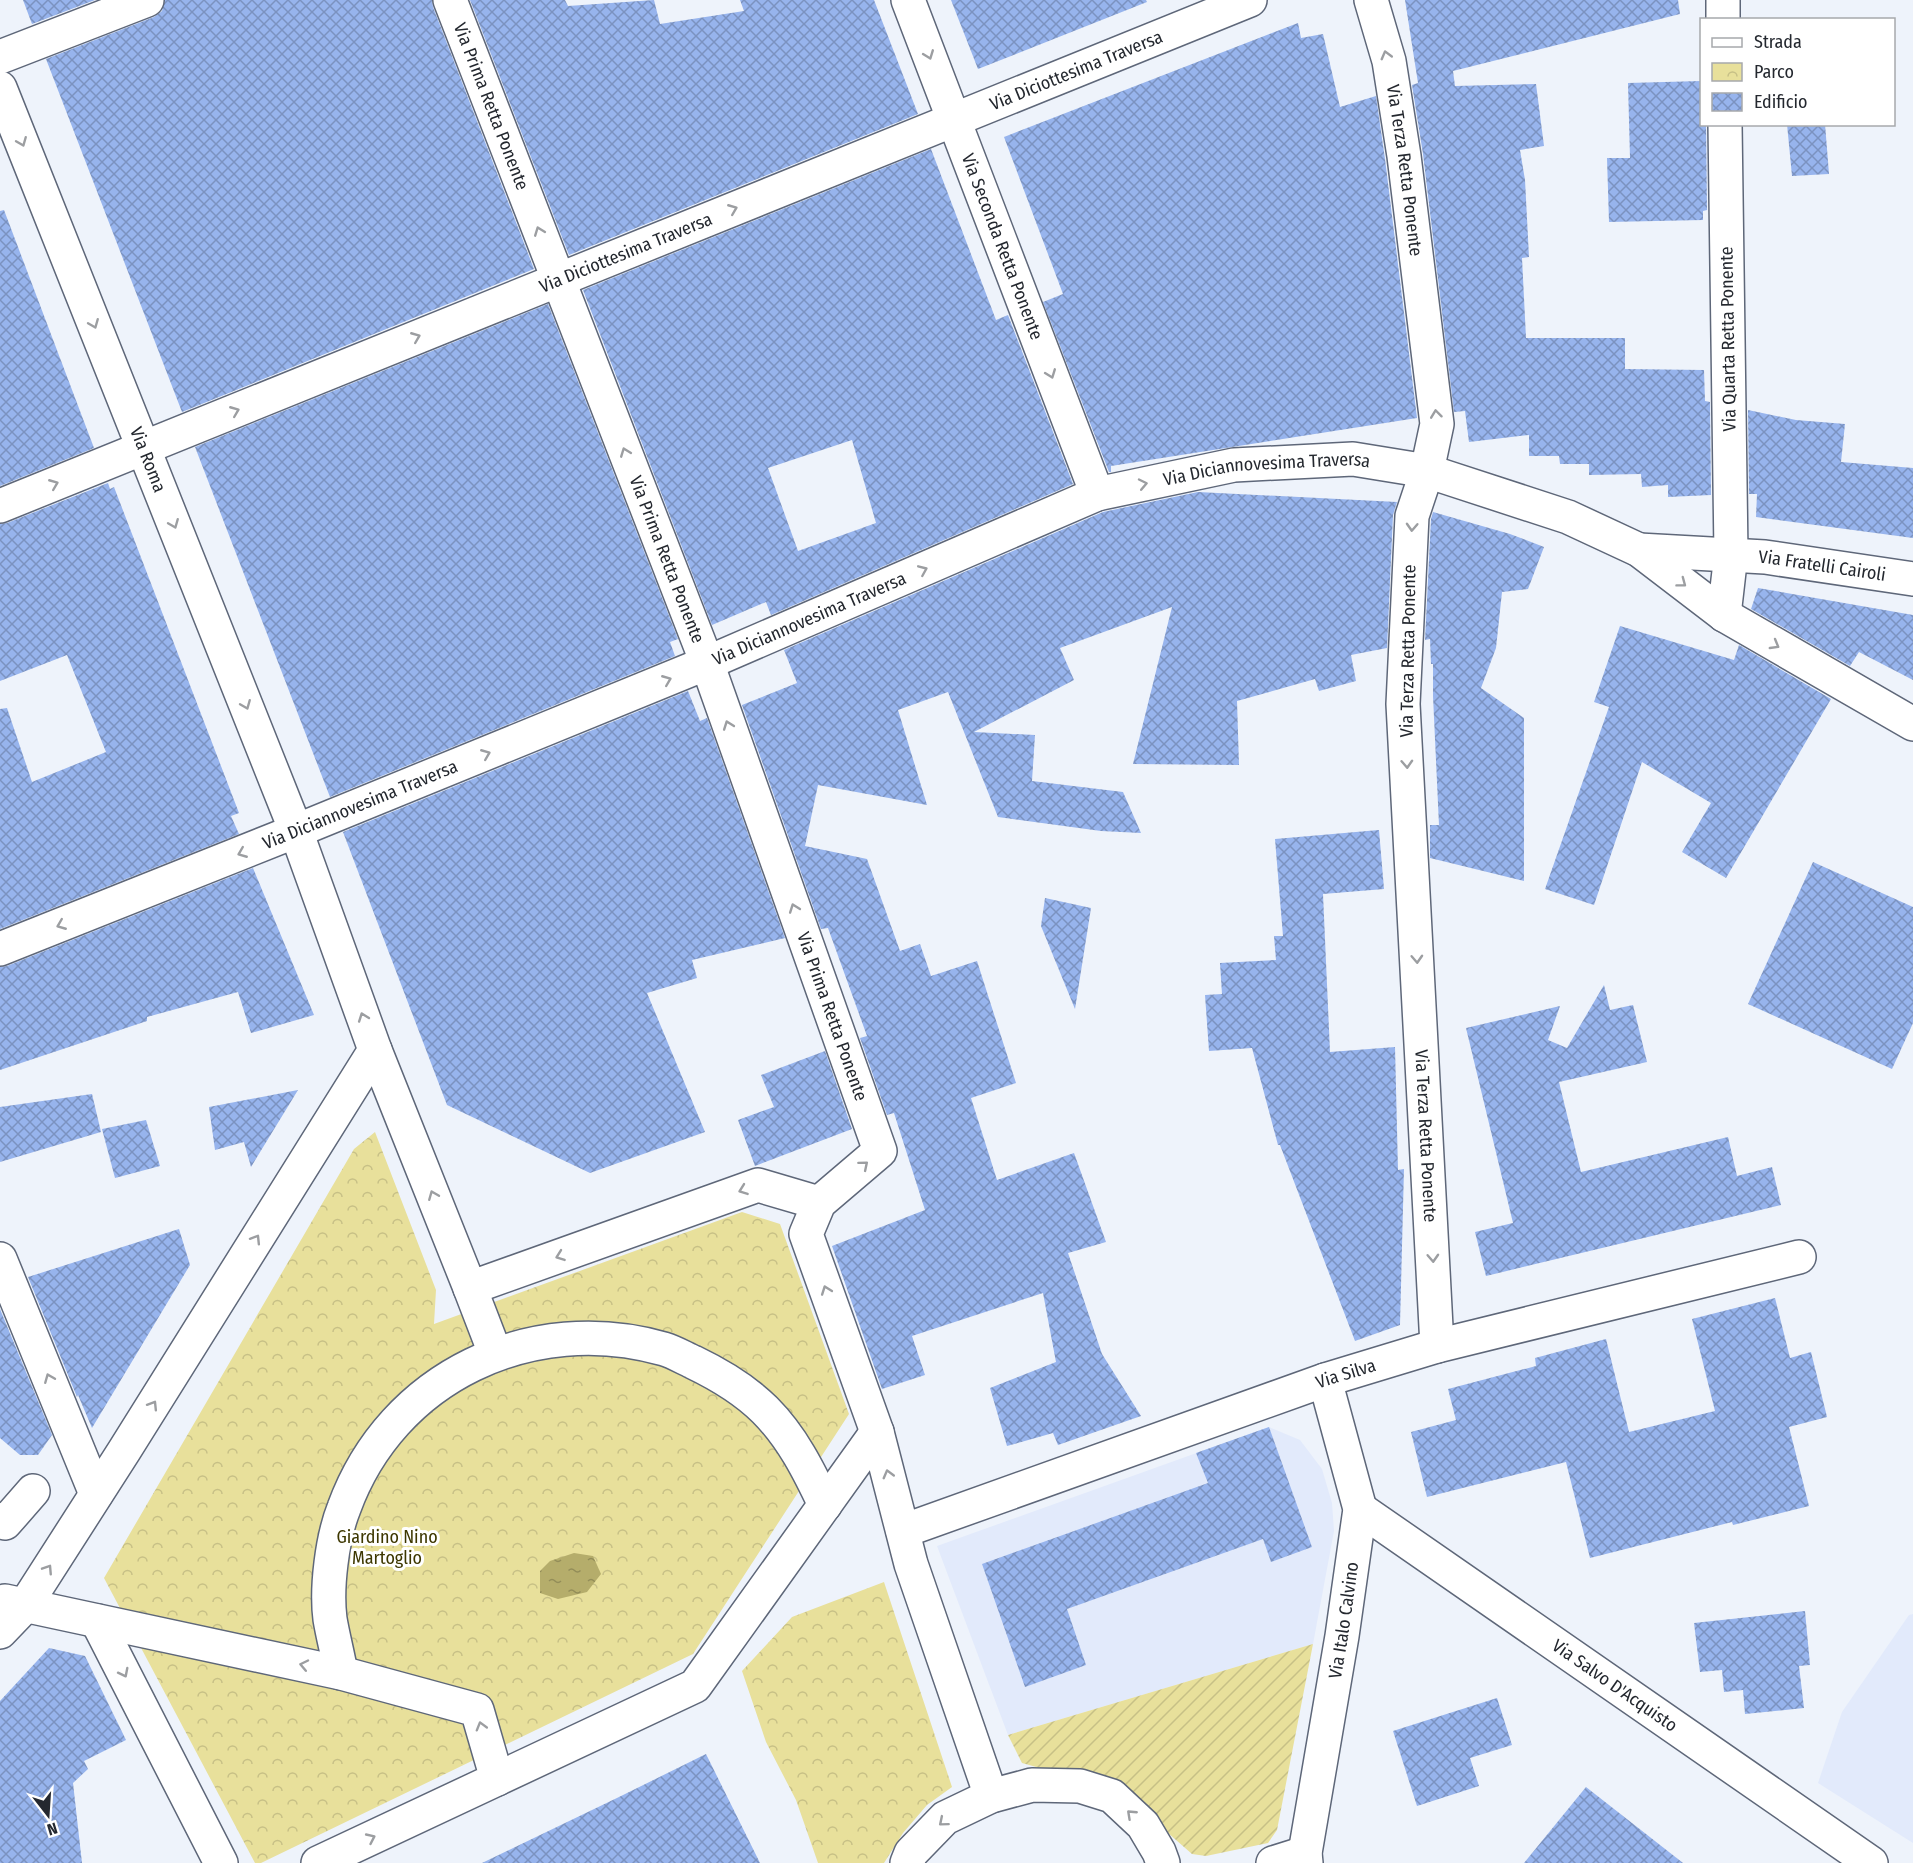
<svg xmlns="http://www.w3.org/2000/svg" width="1913" height="1863" font-family="'Fira Sans Condensed',sans-serif">
	<style>
		.built { fill: #e2eafb }
		.park { fill: url(#park-crowns) }
		.garden { fill: url(#garden-furrows) }
		.water { fill: url(#water-ripples) }
		.building { fill: url(#building-cross-hatch); fill-rule: evenodd }
		.lines { fill: none; stroke-linecap: round; stroke-linejoin: round }
		.minor-casing { stroke: #5e6779; stroke-width: 36 }
		.minor { stroke: #fff; stroke-width: 33 }
		.oneway { stroke: #9c9ea1 }
		.labels { text-anchor: middle; dominant-baseline: central; stroke-width: 6; stroke-linejoin: round; paint-order: stroke }
		.street-label { font-size: 18px; fill: #24282f; stroke: #fff }
		.park-label { font-size: 18px; fill: #3d3700; stroke: #fff }
	</style>
	<defs>
		<pattern id="park-crowns" width="20" height="18" patternUnits="userSpaceOnUse" patternTransform="scale(1.5)"><rect width="20" height="18" fill="#e8e09b"/><path d="M2 6a3 3 0 1 1 6 0M12 15a3 3 0 1 1 6 0" fill="none" stroke="#c7c086"/></pattern>
		<pattern id="garden-furrows" width="10" height="10" patternUnits="userSpaceOnUse" patternTransform="scale(1.5)"><rect width="10" height="10" fill="#e8e09b"/><path d="M-1 1l2-2M0 10L10 0M9 11l2-2" fill="none" stroke="#c7c086"/></pattern>
		<pattern id="water-ripples" width="26" height="14" patternUnits="userSpaceOnUse" patternTransform="scale(1.5)"><rect width="26" height="14" fill="#b5ad6b"/><path d="M2 4q2-2 4 0t4 0M15 11q2-2 4 0t4 0" fill="none" stroke="#938d58"/></pattern>
		<pattern id="building-cross-hatch" width="8" height="8" patternUnits="userSpaceOnUse" patternTransform="scale(1.5)"><rect width="8" height="8" fill="#97b4ed"/><path d="M0 0l8 8M0 8l8-8" fill="none" stroke="#7b92c0"/></pattern>
	</defs>
	<rect width="100%" height="100%" fill="#eef3fb"/>
	<g class="built">
		<path d="M1269 1427 1300 1440 1322 1469 1332 1503 1334 1531 1313 1644 1008 1735 937 1546Z"/>
		<path d="M1913 1614V1843L1818 1783 1842 1712 1909 1615Z"/>
	</g>
	<g class="park">
		<path d="M375 1132 436 1290 434 1324 742 1212 780 1224 849 1414 693 1654 261 1863H255L104 1578 354 1149Z"/>
		<path d="M884 1582 952 1787 927 1805 903 1833 884 1863H818L796 1800 766 1742 742 1671 792 1617Z"/>
	</g>
	<path class="garden" d="M1313 1644 1277 1830 1268 1843 1206 1856 1192 1854 1168 1833 1158 1818 1133 1794 1022 1763 1008 1735Z"/>
	<path class="water" d="M574 1553 593 1556 601 1574 587 1592 558 1599 540 1593V1571L550 1561Z"/>
	<g class="building">
		<path d="M23 0H95L32 24Z"/>
		<path d="M165 0H432L433 7 534 269 182 412 46 59 154 17 162 11Z"/>
		<path d="M470 0H565L568 6 654 0 660 24 744 11 740 0H874L918 114 569 255Z"/>
		<path d="M951 0H1146L1147 2 978 69Z"/>
		<path d="M1405 0H1678L1680 14 1453 71 1455 86 1536 84 1544 146 1520 150 1525 180 1529 257 1522 258 1526 338H1625V369L1704 370 1705 401 1710 402 1711 495 1668 497V485L1642 487 1641 474 1589 475V464H1560L1559 456H1529V435L1469 442 1465 411 1454 412 1423 154 1412 85 1418 83Z"/>
		<path d="M1298 23 1301 38 1323 34 1340 107 1376 96 1385 159 1417 418 1111 466V472H1109L1043 302 1063 294 1004 137Z"/>
		<path d="M1701 81V124H1706L1707 210 1703 211V220L1609 222 1607 158H1630L1628 83Z"/>
		<path d="M1787 124H1825L1829 174 1792 176Z"/>
		<path d="M931 149 996 320 1008 315 1073 484 771 615 766 602 712 625 583 290ZM852 440 876 523 798 551 768 468Z"/>
		<path d="M4 210 94 448 0 486V211Z"/>
		<path d="M548 304 678 639 670 642 675 656 330 797 195 447Z"/>
		<path d="M1748 410 1796 420 1845 424 1841 462 1913 468V538L1756 517 1757 494H1749Z"/>
		<path d="M108 483 110 489 114 487 239 813 231 816 239 834 0 929V709L7 708 32 782 106 752 67 655 0 681V524L7 523Z"/>
		<path d="M1198 492 1397 502 1393 515 1387 648 1351 655 1356 681 1319 691 1315 679 1237 701 1239 765 1133 764 1172 607 1060 648 1074 680 974 732 1035 735 1032 781 1123 792 1141 833 1101 831 998 817 948 692 898 710 927 805 818 785 805 846 867 859 900 951 920 944 931 976 977 961 1016 1083 971 1098 997 1180 1074 1153 1106 1242 1068 1253 1102 1354 1141 1416 1058 1445 1053 1433 1007 1446 990 1388 1056 1362 1043 1293 912 1336 925 1375 882 1389 832 1246 925 1210 894 1113 887 1115 860 1038 867 1036 828 928 821 929 742 705 797 683 784 650 1103 512Z"/>
		<path d="M1433 512 1510 534 1544 547 1528 589 1502 592 1496 648 1481 688 1524 718V881L1430 858V825H1439L1433 696V664H1431L1430 639 1425 640 1431 519Z"/>
		<path d="M1758 588 1913 615V680L1859 652 1850 666 1751 609Z"/>
		<path d="M1620 626 1734 660 1739 645 1831 699 1726 878 1682 852 1711 803 1642 762 1594 905 1545 889 1609 707 1594 702Z"/>
		<path d="M688 691 700 721 707 718 785 938 692 960 697 978 647 993 705 1132 590 1173 447 1105 343 832Z"/>
		<path d="M1379 830 1384 889 1323 894 1330 1052 1395 1047 1398 1170 1404 1169 1400 1325 1355 1341 1280 1145H1278L1252 1048 1209 1051 1205 995 1222 994 1220 963 1276 960 1274 936H1283L1275 839Z"/>
		<path d="M1813 862 1913 907V1023L1892 1069 1748 1004Z"/>
		<path d="M253 868 314 1015 251 1033 238 992 147 1017V1021L0 1070V967L7 966Z"/>
		<path d="M1045 898 1091 908 1075 1009 1041 926Z"/>
		<path d="M1604 985 1610 1010 1633 1005 1647 1062 1559 1082 1581 1172 1728 1137 1737 1176 1772 1167 1781 1205 1486 1276 1475 1232 1513 1223 1466 1028 1560 1006 1548 1040 1567 1048Z"/>
		<path d="M825 1051 852 1129 755 1166 738 1120 774 1107 761 1075Z"/>
		<path d="M298 1090 251 1167 244 1142 215 1150 209 1107Z"/>
		<path d="M92 1094 101 1132 0 1162V1107Z"/>
		<path d="M146 1120 160 1166 115 1178 102 1129Z"/>
		<path d="M179 1229 190 1265 92 1428 78 1395 77 1397 28 1277Z"/>
		<path d="M1775 1298 1790 1358 1811 1352 1827 1417 1789 1427 1809 1506 1733 1525 1732 1522 1590 1558 1566 1462 1427 1497 1411 1432 1456 1420 1448 1389 1536 1366 1535 1358 1606 1339 1629 1432 1715 1411 1692 1319Z"/>
		<path d="M0 1309 52 1435 38 1455H20L0 1438Z"/>
		<path d="M1269 1427 1312 1547 1271 1562 1263 1539 1067 1609 1086 1665 1025 1687 982 1564 1208 1483 1196 1453Z"/>
		<path d="M1805 1611 1810 1665 1799 1666 1804 1708 1745 1714 1743 1690 1724 1692 1722 1670 1700 1672 1694 1623Z"/>
		<path d="M49 1648 85 1656 126 1740 84 1761 88 1769 73 1783 82 1863H0V1701Z"/>
		<path d="M1497 1698 1512 1745 1470 1758 1479 1786 1417 1806 1393 1731Z"/>
		<path d="M706 1754 760 1863H482L619 1797Z"/>
		<path d="M1586 1787 1683 1863H1524Z"/>
	</g>
	<g class="lines">
		<g class="minor-casing">
			<g id="minor">
				<path id="s1" d="M450 0 707 663 880 1151 819 1203 806 1234 877 1432 911 1564 991 1796"/>
				<path id="s2" d="M908 0 1097 494"/>
				<path id="s3" d="M1371 0 1389 61 1404 156 1437 424 1427 471 1412 516 1403 704 1437 1346"/>
				<path d="M1723 0V20"/>
				<path d="M0 57 147 0"/>
				<path id="s4" d="M0 88 296 831 375 1050 124 1451 24 1607 0 1632"/>
				<path id="s5" d="M0 506 1250 0"/>
				<path id="s6" d="M1639 550 1765 557 1913 579"/>
				<path d="M1724 615 1731 554 1725 124"/>
				<path id="s7" d="M0 949 296 831 707 663 1097 494 1234 465 1353 459 1427 471 1568 517 1639 550 1724 615 1913 724"/>
				<path d="M375 1050 470 1288 758 1185 819 1203"/>
				<path d="M0 1259 96 1494"/>
				<path d="M470 1288 495 1353"/>
				<path id="s8" d="M1360 1509 1871 1863"/>
				<path d="M0 1520 5 1523 33 1491"/>
				<path id="s9" d="M903 1531 1325 1380 1437 1346 1799 1257"/>
				<path d="M5 1601 341 1673 477 1710 497 1779 318 1863"/>
				<path d="M97 1621 221 1863"/>
				<path d="M341 1673C338 1655 333 1637 330 1619 326 1588 332 1538 344 1508 392 1376 532 1311 664 1349 674 1352 684 1358 693 1362 718 1374 745 1390 765 1410 792 1437 809 1471 825 1505"/>
				<path d="M497 1779 695 1686 877 1432"/>
				<path d="M907 1863 911 1853 945 1818 991 1796 1032 1785 1080 1786 1112 1796 1143 1825 1159 1852 1163 1863"/>
				<path d="M1273 1863 1305 1853"/>
				<path id="s10" d="M1306 1863 1305 1853 1342 1636 1360 1509 1325 1380"/>
			</g>
		</g>
		<use href="#minor" class="minor"/>
	</g>
	<defs><path id="oneway-chevron" d="M-2-3.5L2.5 0L-2 3.5" fill="none" stroke-width="1.6" stroke-linecap="round" stroke-linejoin="round" transform="scale(1.5)"/></defs>
	<g class="oneway">
		<use href="#oneway-chevron" transform="translate(929 55) rotate(69)"/>
		<use href="#oneway-chevron" transform="translate(1386 55) rotate(-105)"/>
		<use href="#oneway-chevron" transform="translate(22 142) rotate(68)"/>
		<use href="#oneway-chevron" transform="translate(733 209) rotate(-22)"/>
		<use href="#oneway-chevron" transform="translate(539 231) rotate(-111)"/>
		<use href="#oneway-chevron" transform="translate(94 324) rotate(68)"/>
		<use href="#oneway-chevron" transform="translate(416 337) rotate(-22)"/>
		<use href="#oneway-chevron" transform="translate(1051 374) rotate(69)"/>
		<use href="#oneway-chevron" transform="translate(235 411) rotate(-22)"/>
		<use href="#oneway-chevron" transform="translate(1436 414) rotate(-97)"/>
		<use href="#oneway-chevron" transform="translate(625 452) rotate(-111)"/>
		<use href="#oneway-chevron" transform="translate(54 484) rotate(-22)"/>
		<use href="#oneway-chevron" transform="translate(1143 484) rotate(-12)"/>
		<use href="#oneway-chevron" transform="translate(174 524) rotate(68)"/>
		<use href="#oneway-chevron" transform="translate(1412 527) rotate(93)"/>
		<use href="#oneway-chevron" transform="translate(923 570) rotate(-23)"/>
		<use href="#oneway-chevron" transform="translate(1682 583) rotate(37)"/>
		<use href="#oneway-chevron" transform="translate(1775 645) rotate(30)"/>
		<use href="#oneway-chevron" transform="translate(667 680) rotate(-22)"/>
		<use href="#oneway-chevron" transform="translate(246 705) rotate(68)"/>
		<use href="#oneway-chevron" transform="translate(728 725) rotate(-110)"/>
		<use href="#oneway-chevron" transform="translate(486 754) rotate(-22)"/>
		<use href="#oneway-chevron" transform="translate(1407 764) rotate(87)"/>
		<use href="#oneway-chevron" transform="translate(242 853) rotate(158)"/>
		<use href="#oneway-chevron" transform="translate(794 908) rotate(-110)"/>
		<use href="#oneway-chevron" transform="translate(61 925) rotate(158)"/>
		<use href="#oneway-chevron" transform="translate(1417 959) rotate(87)"/>
		<use href="#oneway-chevron" transform="translate(363 1017) rotate(-110)"/>
		<use href="#oneway-chevron" transform="translate(864 1165) rotate(-40)"/>
		<use href="#oneway-chevron" transform="translate(743 1190) rotate(160)"/>
		<use href="#oneway-chevron" transform="translate(433 1195) rotate(-112)"/>
		<use href="#oneway-chevron" transform="translate(256 1239) rotate(-58)"/>
		<use href="#oneway-chevron" transform="translate(560 1256) rotate(160)"/>
		<use href="#oneway-chevron" transform="translate(1433 1258) rotate(87)"/>
		<use href="#oneway-chevron" transform="translate(826 1290) rotate(-110)"/>
		<use href="#oneway-chevron" transform="translate(49 1378) rotate(-112)"/>
		<use href="#oneway-chevron" transform="translate(153 1405) rotate(-58)"/>
		<use href="#oneway-chevron" transform="translate(888 1474) rotate(-105)"/>
		<use href="#oneway-chevron" transform="translate(48 1569) rotate(-57)"/>
		<use href="#oneway-chevron" transform="translate(304 1665) rotate(-168)"/>
		<use href="#oneway-chevron" transform="translate(124 1673) rotate(63)"/>
		<use href="#oneway-chevron" transform="translate(481 1726) rotate(-106)"/>
		<use href="#oneway-chevron" transform="translate(1131 1814) rotate(-137)"/>
		<use href="#oneway-chevron" transform="translate(943 1822) rotate(140)"/>
		<use href="#oneway-chevron" transform="translate(371 1838) rotate(-25)"/>
	</g>
	<g class="labels">
		<g class="street-label">
			<text stroke="none"><textPath href="#s5" startOffset="1161">Via Diciottesima Traversa</textPath></text>
			<text stroke="none"><textPath href="#s1" startOffset="114">Via Prima Retta Ponente</textPath></text>
			<text stroke="none"><textPath href="#s3" startOffset="174">Via Terza Retta Ponente</textPath></text>
			<text stroke="none"><textPath href="#s2" startOffset="264">Via Seconda Retta Ponente</textPath></text>
			<text stroke="none"><textPath href="#s5" startOffset="675">Via Diciottesima Traversa</textPath></text>
			<text transform="translate(1728 339) rotate(-91)">Via Quarta Retta Ponente</text>
			<text stroke="none"><textPath href="#s4" startOffset="400">Via Roma</textPath></text>
			<text stroke="none"><textPath href="#s7" startOffset="1360">Via Diciannovesima Traversa</textPath></text>
			<text stroke="none"><textPath href="#s1" startOffset="600">Via Prima Retta Ponente</textPath></text>
			<text stroke="none"><textPath href="#s6" startOffset="184">Via Fratelli Cairoli</textPath></text>
			<text stroke="none"><textPath href="#s7" startOffset="874">Via Diciannovesima Traversa</textPath></text>
			<text transform="translate(1408 651) rotate(-89)">Via Terza Retta Ponente</text>
			<text stroke="none"><textPath href="#s7" startOffset="388">Via Diciannovesima Traversa</textPath></text>
			<text stroke="none"><textPath href="#s1" startOffset="1086">Via Prima Retta Ponente</textPath></text>
			<text stroke="none"><textPath href="#s3" startOffset="1146">Via Terza Retta Ponente</textPath></text>
			<text stroke="none"><textPath href="#s9" startOffset="470">Via Silva</textPath></text>
			<text stroke="none"><textPath href="#s10" startOffset="246">Via Italo Calvino</textPath></text>
			<text stroke="none"><textPath href="#s8" startOffset="310">Via Salvo D'Acquisto</textPath></text>
		</g>
		<g class="park-label">
			<text x="387" y="1537">Giardino Nino<tspan x="387" dy="21">Martoglio</tspan></text>
		</g>
	</g>
	<rect x="1700" y="18" width="195" height="108" fill="#ffffff" stroke="#a7a9ac" stroke-width="1.5"/>
	<rect x="1712" y="38" width="30" height="9" fill="#ffffff" stroke="#a7a9ac" stroke-width="1.5"/>
	<text x="1754" y="48" font-size="18" fill="#24282f">Strada</text>
	<rect x="1712" y="63" width="30" height="18" fill="url(#park-crowns)" stroke="#a7a9ac" stroke-width="1.5"/>
	<text x="1754" y="78" font-size="18" fill="#24282f">Parco</text>
	<rect x="1712" y="93" width="30" height="18" fill="url(#building-cross-hatch)" stroke="#a7a9ac" stroke-width="1.5"/>
	<text x="1754" y="108" font-size="18" fill="#24282f">Edificio</text>
	<g transform="translate(48 1815) rotate(163)" stroke="#ffffff" stroke-width="4.5" paint-order="stroke">
	<path d="M0-4.5L10 22L0 15L-10 22Z" fill="#24282f"/>
	<text y="-9" font-size="16" font-weight="bold" text-anchor="middle" fill="#24282f">N</text>
	</g>
</svg>
